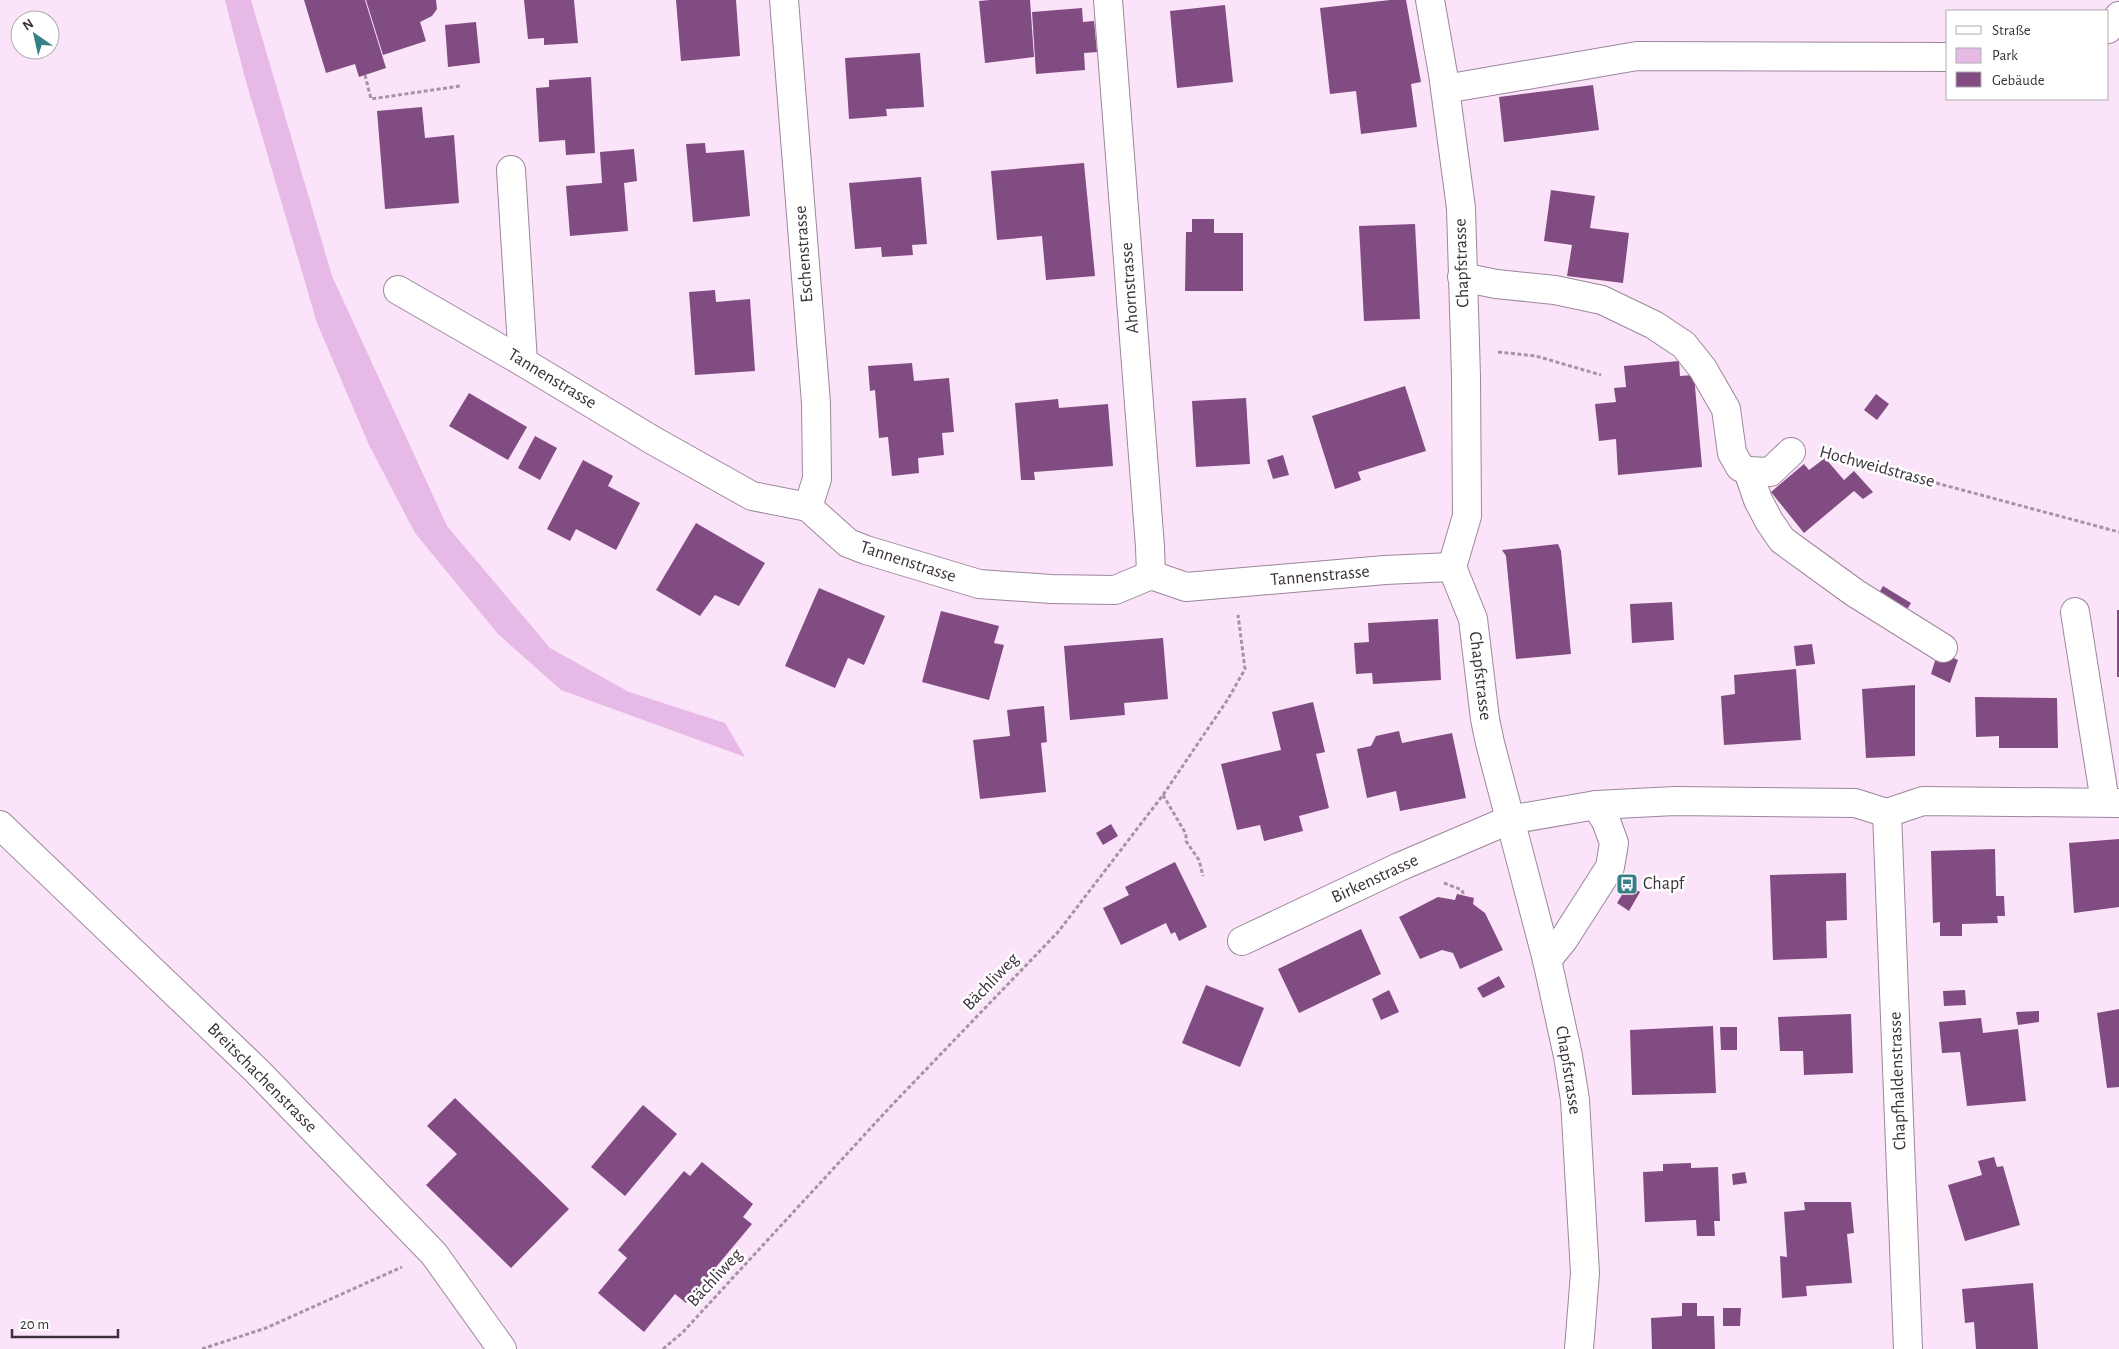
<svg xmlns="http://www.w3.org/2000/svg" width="2119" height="1349" font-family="'Alegreya Sans',sans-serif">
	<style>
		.green { fill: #e7b9e7 }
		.building { fill: #814c82 }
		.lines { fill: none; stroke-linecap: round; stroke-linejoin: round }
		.minor-casing { stroke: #9c879c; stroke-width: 30 }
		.path { stroke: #a694a5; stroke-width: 3; stroke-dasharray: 4 2.5; stroke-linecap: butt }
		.minor { stroke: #fff; stroke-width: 28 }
		.labels { text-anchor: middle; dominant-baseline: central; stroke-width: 5; stroke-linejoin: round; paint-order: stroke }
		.street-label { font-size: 18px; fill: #3a313a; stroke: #fff }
		.poi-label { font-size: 18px; fill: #3a313a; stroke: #fff; text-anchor: start }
	</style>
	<rect width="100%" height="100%" fill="#fbe3fa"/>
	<path class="green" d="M225 0H251L332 276 447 526 550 648 629 692 725 723 745 757 561 690 498 634 415 533 369 445 317 323 245 78Z"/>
	<g class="building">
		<path d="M304 0H365L386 68 359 77 355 64 326 73Z"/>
		<path d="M366 0H436L437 9 432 16 420 22 426 41 383 55Z"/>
		<path d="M524 0H574L578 43 544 45V38L528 39Z"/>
		<path d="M676 0H736L740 56 681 61Z"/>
		<path d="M990 0H1030L1034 57 985 63 979 1Z"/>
		<path d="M1390 0H1406L1421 82 1411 84 1417 127 1361 134 1356 91 1330 94 1320 8Z"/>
		<path d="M1225 5 1233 82 1177 88 1170 11Z"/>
		<path d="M1082 8 1083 22 1094 21 1097 52 1084 53 1085 70 1036 74 1032 12Z"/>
		<path d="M476 22 480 63 448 67 445 25Z"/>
		<path d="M920 53 924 107 886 109 887 116 849 119 845 58Z"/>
		<path d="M591 77 595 153 566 155 565 140 539 142 536 88 549 87V80Z"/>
		<path d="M1593 85 1599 130 1504 142 1499 97Z"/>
		<path d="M422 107 425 138 454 135 459 203 385 209 377 111Z"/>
		<path d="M705 143 706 153 744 150 750 216 693 222 686 144Z"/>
		<path d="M634 149 637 181 624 183 628 231 570 236 566 186 602 183 600 152Z"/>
		<path d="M1084 163 1095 276 1046 280 1042 236 997 240 991 171Z"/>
		<path d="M921 177 927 244 912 245 913 255 882 257 881 247 855 249 849 183Z"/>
		<path d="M1551 190 1595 196 1590 228 1629 233 1623 283 1567 276 1572 245 1544 241Z"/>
		<path d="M1192 219H1214V233H1243V291H1185L1186 232H1192Z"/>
		<path d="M1415 224 1420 319 1364 321 1359 226Z"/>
		<path d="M715 290 716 302 750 299 755 371 695 375 689 292Z"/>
		<path d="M1679 361 1680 376 1694 375 1702 467 1618 475 1616 439 1599 441 1595 404 1616 402 1614 388 1626 387 1624 366Z"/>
		<path d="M912 363 914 381 949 378 954 432 942 433 944 455 918 458 919 473 892 476 888 437 879 438 875 390 870 391 868 366Z"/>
		<path d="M1405 386 1426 451 1358 472 1361 480 1335 489 1312 416Z"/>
		<path d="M469 393 527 427 508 460 449 426Z"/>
		<path d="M1876 394 1889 404 1877 420 1864 410Z"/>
		<path d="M1246 398 1250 464 1196 467 1192 401Z"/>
		<path d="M1058 399 1059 408 1108 404 1113 466 1034 472 1035 480H1021L1015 403Z"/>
		<path d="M535 436 557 448 540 480 518 468Z"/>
		<path d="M1283 455 1289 475 1273 479 1267 460Z"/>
		<path d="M1825 458 1844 480 1854 471 1873 492 1863 499 1854 491 1804 533 1771 492 1804 464 1809 470Z"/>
		<path d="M583 460 613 476 608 486 640 503 616 550 576 529 570 541 547 529Z"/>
		<path d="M696 523 765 563 739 606 715 595 700 616 656 590Z"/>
		<path d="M1558 544 1561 551 1571 654 1516 659 1506 556 1502 550Z"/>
		<path d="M1883 586 1911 603 1902 618 1874 602Z"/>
		<path d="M819 588 885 616 864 665 848 658 835 688 785 666Z"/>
		<path d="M1672 602 1674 640 1632 643 1630 604Z"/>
		<rect x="2117" y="610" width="2" height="67"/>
		<path d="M941 611 999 626 994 643 1004 645 989 700 922 682Z"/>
		<path d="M1438 619 1441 680 1373 684 1372 673 1356 674 1354 643 1369 642 1368 623Z"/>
		<path d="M1163 638 1168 699 1124 703 1125 715 1070 720 1064 646Z"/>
		<path d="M1812 644 1815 664 1796 666 1794 646Z"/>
		<path d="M1938 651 1958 660 1950 683 1931 674Z"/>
		<path d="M1796 669 1801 740 1724 745 1721 696 1735 694 1734 675Z"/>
		<path d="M1915 685V756L1866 758 1862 689Z"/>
		<path d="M1975 697 2057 698 2058 748H1999V736L1976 737Z"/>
		<path d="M1313 702 1325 752 1316 754 1329 808 1299 816 1303 831 1264 841 1260 825 1237 830 1221 764 1281 750 1272 712Z"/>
		<path d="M1044 706 1047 742 1041 743 1046 792 980 799 973 740 1010 736 1007 710Z"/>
		<path d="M1399 731 1402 743 1452 733 1466 798 1400 811 1396 791 1367 798 1357 749 1371 746 1376 736Z"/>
		<path d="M1111 824 1118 836 1103 845 1096 833Z"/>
		<path d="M2119 839V907L2074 913 2069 843Z"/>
		<path d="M1995 849 1996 896H2004L2005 916H1997L1998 923 1962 924V936H1940V922L1933 923 1931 851Z"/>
		<path d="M1175 862 1207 927 1179 941 1175 932 1171 934 1166 923 1121 945 1103 908 1129 895 1125 887Z"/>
		<path d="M1846 873 1847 920 1826 921 1827 958 1773 960 1770 875Z"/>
		<path d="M1628 885 1640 892 1629 911 1617 903Z"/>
		<path d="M1457 894 1474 898 1473 904 1485 913 1503 950 1460 969 1453 953 1442 950 1420 959 1399 917 1438 897 1455 900Z"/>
		<path d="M1361 929 1381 974 1299 1013 1278 969Z"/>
		<path d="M1499 976 1505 987 1483 998 1477 988Z"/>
		<path d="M1206 985 1264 1008 1240 1067 1182 1043Z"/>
		<path d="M1389 990 1399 1012 1381 1020 1372 999Z"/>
		<path d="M1965 990 1966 1005 1944 1006 1943 991Z"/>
		<path d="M2119 1009V1087L2107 1088 2097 1013Z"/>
		<path d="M2039 1011V1022L2018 1025 2016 1012Z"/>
		<path d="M1851 1014 1853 1073 1804 1075 1803 1051H1780L1778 1017Z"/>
		<path d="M1981 1018 1983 1033 2018 1029 2026 1101 1967 1106 1960 1052 1942 1053 1939 1022Z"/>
		<path d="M1713 1026 1716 1093 1632 1095 1630 1030Z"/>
		<path d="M1720 1027H1737V1050H1721Z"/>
		<path d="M455 1098 569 1209 511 1268 426 1185 457 1154 427 1126Z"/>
		<path d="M643 1105 677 1134 625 1196 591 1167Z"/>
		<path d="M1994 1157 1997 1167 2003 1166 2020 1225 1965 1241 1948 1185 1982 1175 1978 1161Z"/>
		<path d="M702 1162 753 1204 743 1217 752 1224 686 1303 675 1294 644 1332 598 1293 627 1258 618 1250 684 1171 690 1176Z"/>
		<path d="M1691 1163V1168L1718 1167 1720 1221H1714L1715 1236H1697L1696 1220 1645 1222 1643 1172 1663 1171V1164Z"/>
		<path d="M1745 1172 1747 1183 1733 1185 1732 1174Z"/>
		<path d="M1804 1202H1851L1854 1233 1847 1234 1852 1283 1806 1286 1807 1296 1782 1298 1780 1256 1787 1257 1784 1212 1805 1210Z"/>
		<path d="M2033 1283 2038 1349H1976L1974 1322 1965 1323 1962 1289Z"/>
		<path d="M1682 1303H1697V1316H1714L1715 1349H1652L1651 1318 1682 1316Z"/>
		<path d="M1723 1308H1741L1740 1326H1723Z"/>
	</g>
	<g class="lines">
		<g class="minor-casing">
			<g id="minor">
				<path d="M784 0 816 403 817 479 808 507"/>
				<path d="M1108 0 1150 547 1151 575"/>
				<path d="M1430 0 1443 74 1461 208 1466 377 1467 516 1452 567 1473 619 1485 719 1490 743 1547 960 1568 1056 1575 1100 1585 1273 1579 1349"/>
				<path d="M2108 29 2119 16"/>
				<path d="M1445 89 1637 56 1948 57"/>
				<path d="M511 170 523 362"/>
				<path d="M1462 277 1496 284 1555 290 1602 300 1654 325 1684 345 1703 369 1726 409 1732 453 1740 467 1748 471 1770 472 1791 452"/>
				<path d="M398 290 523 362 654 441 752 496 808 507 848 543 866 550 979 584 1051 589 1115 590 1151 575 1186 587 1385 570 1452 567"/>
				<path d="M1748 471 1758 500 1769 521 1782 540 1855 593 1943 648"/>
				<path d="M2075 612 2105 802"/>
				<path d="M1887 813 1908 1349"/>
				<path d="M0 825 257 1071 434 1254 502 1349"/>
				<path d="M1242 941 1399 867 1509 820 1596 805 1675 801 1855 803 1887 813 1923 801 2119 803"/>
				<path d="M1547 960 1564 939 1610 867 1614 843 1606 821 1596 805"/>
			</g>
		</g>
		<g class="path">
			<path d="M365 75 371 99 460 86"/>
			<path d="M1498 352 1536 356 1601 375"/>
			<path d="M1824 450 1854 461 2119 532"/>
			<path d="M1163 795 1186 834V841L1199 860 1203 876"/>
			<path d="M1444 883 1462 890 1464 896"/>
			<path d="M202 1349 266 1328 402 1267"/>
			<path d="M663 1349 683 1332 891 1106 1058 932 1163 795 1228 699 1245 669 1238 615"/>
		</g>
		<use href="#minor" class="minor"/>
	</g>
	<defs>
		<g id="bus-square" transform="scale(1.125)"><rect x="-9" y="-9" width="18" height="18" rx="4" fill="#377f86" stroke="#fff"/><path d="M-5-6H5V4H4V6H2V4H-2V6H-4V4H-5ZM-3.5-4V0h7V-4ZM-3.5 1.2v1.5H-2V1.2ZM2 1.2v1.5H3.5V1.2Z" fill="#fff"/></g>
	</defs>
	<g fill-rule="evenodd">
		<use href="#bus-square" x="1627" y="884"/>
	</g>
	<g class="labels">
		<g class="street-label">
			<text transform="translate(804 254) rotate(-94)">Eschenstrasse</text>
			<text transform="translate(1462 263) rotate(-92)">Chapfstrasse</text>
			<text transform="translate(1130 288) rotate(-94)">Ahornstrasse</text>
			<text transform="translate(552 379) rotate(31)">Tannenstrasse</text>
			<text transform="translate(1877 467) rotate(15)">Hochweidstrasse</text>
			<text transform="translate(908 562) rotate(18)">Tannenstrasse</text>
			<text transform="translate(1320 576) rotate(-5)">Tannenstrasse</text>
			<text transform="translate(1480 676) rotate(83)">Chapfstrasse</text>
			<text transform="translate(1375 879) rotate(-25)">Birkenstrasse</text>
			<text transform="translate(991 982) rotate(-46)">Bächliweg</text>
			<text transform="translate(1568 1070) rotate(81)">Chapfstrasse</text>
			<text transform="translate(262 1078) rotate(45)">Breitschachenstrasse</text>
			<text transform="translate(1898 1081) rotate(-92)">Chapfhaldenstrasse</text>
			<text transform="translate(715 1278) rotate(-47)">Bächliweg</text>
		</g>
		<g class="poi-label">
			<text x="1643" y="884">Chapf</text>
		</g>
	</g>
	<rect x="1946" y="10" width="162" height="90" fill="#ffffff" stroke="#b0adb0"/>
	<rect x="1956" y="26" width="25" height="8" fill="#ffffff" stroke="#b0adb0"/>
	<text x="1992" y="35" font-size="15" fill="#3a313a">Straße</text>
	<rect x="1956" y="48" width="25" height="15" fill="#e7b9e7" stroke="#b0adb0"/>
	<text x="1992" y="60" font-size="15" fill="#3a313a">Park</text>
	<rect x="1956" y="72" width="25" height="15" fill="#814c82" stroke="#b0adb0"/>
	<text x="1992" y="85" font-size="15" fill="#3a313a">Gebäude</text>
	<g transform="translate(35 35) rotate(326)"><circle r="24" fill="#ffffff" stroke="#b0adb0"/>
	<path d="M0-4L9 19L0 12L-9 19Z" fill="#377f86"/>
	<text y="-8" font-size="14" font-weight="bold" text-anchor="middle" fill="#3a313a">N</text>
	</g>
	<path d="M12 1329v8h106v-8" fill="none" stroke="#3a313a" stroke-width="2.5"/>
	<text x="20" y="1329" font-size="15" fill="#3a313a" stroke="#ffffff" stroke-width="4" paint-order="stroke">20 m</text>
</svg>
